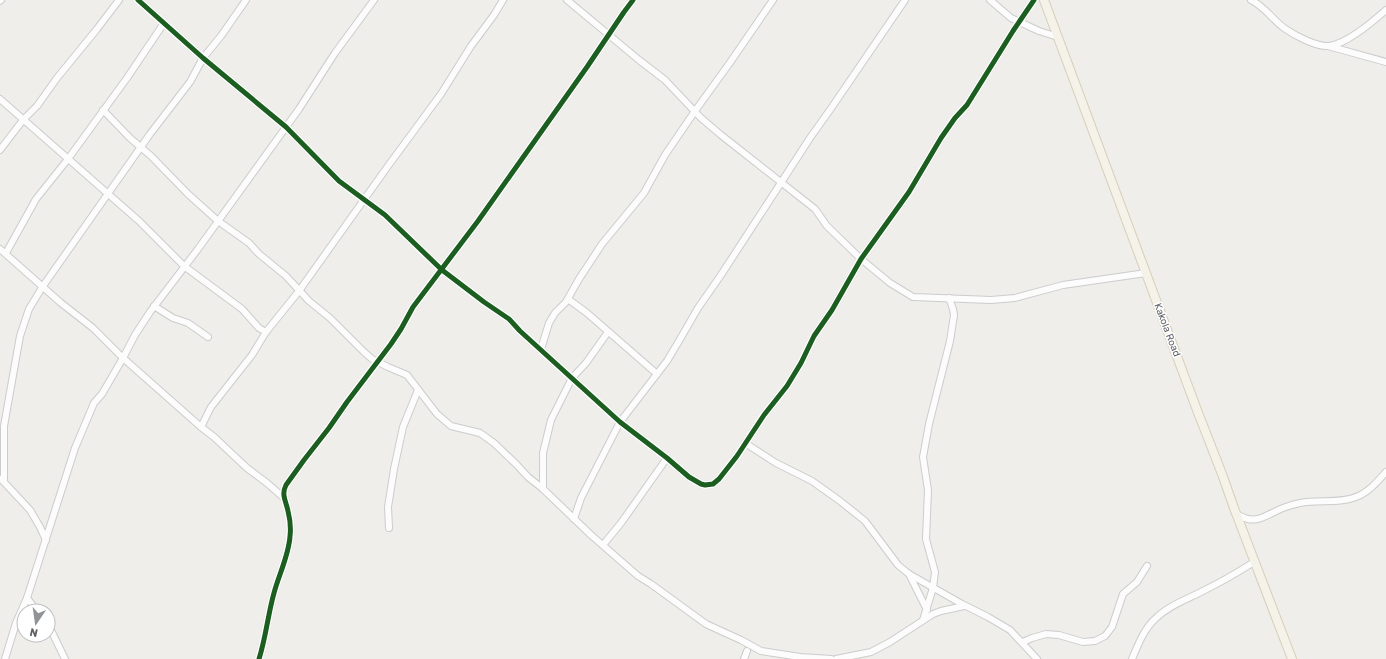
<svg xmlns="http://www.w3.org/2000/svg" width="1386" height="659" font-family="Rubik,sans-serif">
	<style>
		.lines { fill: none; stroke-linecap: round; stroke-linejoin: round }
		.minor-casing { stroke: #cbcccc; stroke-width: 8 }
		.major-casing { stroke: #d7ceb8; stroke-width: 10 }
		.minor { stroke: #fdfcfc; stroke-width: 6 }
		.major { stroke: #f4f2e9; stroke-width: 8 }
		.cycleway-casing { stroke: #fff; stroke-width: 8 }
		.cycleway { stroke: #1b5e20; stroke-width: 5 }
		.labels { text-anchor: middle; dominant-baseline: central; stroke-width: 3; stroke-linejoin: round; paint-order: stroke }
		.street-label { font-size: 10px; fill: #5f6368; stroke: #fff }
	</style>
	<rect width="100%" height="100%" fill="#efeeea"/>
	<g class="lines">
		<g class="minor-casing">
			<g id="minor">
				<path d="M138 0 203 58 286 127 339 181 385 215 442 270 484 302 509 319 520 331 620 422 667 458 689 477 701 484 705 485 713 484 719 479 737 456 764 415 787 386 801 363 814 336 832 310 861 259 909 192 941 138 955 118 967 105 1013 31 1034 0"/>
				<path d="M567 0 639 60 665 80 701 118 721 135 815 209 827 226 861 259 890 283 913 297 991 300 1015 298 1063 285 1146 273"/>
				<path d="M990 0 1011 18 1039 31 1058 37"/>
				<path d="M1251 0C1264 6 1272 19 1284 28 1294 35 1316 47 1329 46 1347 44 1372 22 1386 10"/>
				<path d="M0 1 1 0"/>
				<path d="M1328 46 1386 62"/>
				<path d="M0 99 139 221 184 266 242 309 259 328 266 332"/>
				<path d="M103 110 130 138 151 156 188 194 218 221 249 243 259 254 286 276 309 301 330 318 364 352 372 359 388 367 407 375 437 414 451 426 480 433 494 443 516 464 528 477 542 488 591 535 638 576 651 584 706 624 741 640 761 651 800 657 831 659"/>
				<path d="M0 150 23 120 37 106 57 78 97 29 119 0"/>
				<path d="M0 249 61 303 93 328 123 358 201 427 214 437 247 468 267 483 284 498"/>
				<path d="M6 253 36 199 68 159 127 78 164 23"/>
				<path d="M568 299 587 313 657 374"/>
				<path d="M154 306 173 318 188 323 208 337"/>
				<path d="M541 349 549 323 555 313 566 302 579 279 602 244 644 193 665 155 695 111 729 64 773 0"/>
				<path d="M201 427 211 407 252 355 266 332 299 291 388 166 441 94 471 46 494 15 503 0"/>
				<path d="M745 443 776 463 812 481 840 501 865 521 898 565 909 574 962 604 988 617 1010 630 1037 659"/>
				<path d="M1 479 30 510 40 527 46 540"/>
				<path d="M4 481V426L20 336 29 309 43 286 150 134 190 82 203 58 221 36 246 0"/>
				<path d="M543 489V453L551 420 572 378 586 363 608 332"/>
				<path d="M1236 514C1240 516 1244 518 1248 519 1260 522 1272 512 1283 508 1288 506 1295 504 1300 503 1318 499 1339 504 1356 497 1368 493 1378 481 1386 472"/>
				<path d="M574 519 581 498 620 422 667 361 679 341 698 308 721 275 810 138 832 107 905 0"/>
				<path d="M389 528 388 507 394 469 403 427 418 390"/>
				<path d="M603 545 621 523 667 458"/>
				<path d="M909 574 927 610"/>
				<path d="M27 598 37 611"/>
				<path d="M923 620 933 588 935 572 926 539 928 490 923 457 929 424 950 341 954 315 953 309 949 298"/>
				<path d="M48 624 65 659"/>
				<path d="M1023 642 1032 638 1046 634 1059 635 1083 642 1095 641 1105 636 1112 627 1123 594 1137 582 1147 566"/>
				<path d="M5 659 16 623 27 598 75 448 94 403 102 394 123 358 135 335 150 312 198 249 299 109 335 53 374 0"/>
				<path d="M259 659C266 637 268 614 274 593 279 574 289 555 290 536 291 528 290 519 288 511 286 501 281 495 286 485L304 460 329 428 347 402 391 344 401 329 413 307 478 221 587 67 624 12 633 0"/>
				<path d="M744 659 747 651"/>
				<path d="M836 659 871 652 890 642 933 614 941 611 964 606"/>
				<path d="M1132 659C1138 645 1144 629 1155 619 1168 606 1185 600 1201 592 1219 583 1237 573 1254 562"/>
			</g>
		</g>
		<g class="major-casing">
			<path id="major" d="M1044 0 1197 410 1222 474 1234 508 1292 659"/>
		</g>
		<use href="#minor" class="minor"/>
		<use href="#major" class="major"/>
		<g class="cycleway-casing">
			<g id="cycleway">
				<path d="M138 0 203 58 286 127 339 181 385 215 442 270 484 302 509 319 520 331 620 422 667 458 689 477 701 484 705 485 713 484 719 479 737 456 764 415 787 386 801 363 814 336 832 310 861 259 909 192 941 138 955 118 967 105 1013 31 1034 0"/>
				<path d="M259 659C266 637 268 614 274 593 279 574 289 555 290 536 291 528 290 519 288 511 286 501 281 495 286 485L304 460 329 428 347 402 391 344 401 329 413 307 478 221 587 67 624 12 633 0"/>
			</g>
		</g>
		<use href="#cycleway" class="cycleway"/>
	</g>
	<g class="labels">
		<g class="street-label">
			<text transform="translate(1167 330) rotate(69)">Kakola Road</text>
		</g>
	</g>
	<g transform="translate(36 623) rotate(193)"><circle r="19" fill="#ffffff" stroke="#bfc1c3"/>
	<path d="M0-3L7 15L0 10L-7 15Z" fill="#919496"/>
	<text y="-6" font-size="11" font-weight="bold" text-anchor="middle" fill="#5f6368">N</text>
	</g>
</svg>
